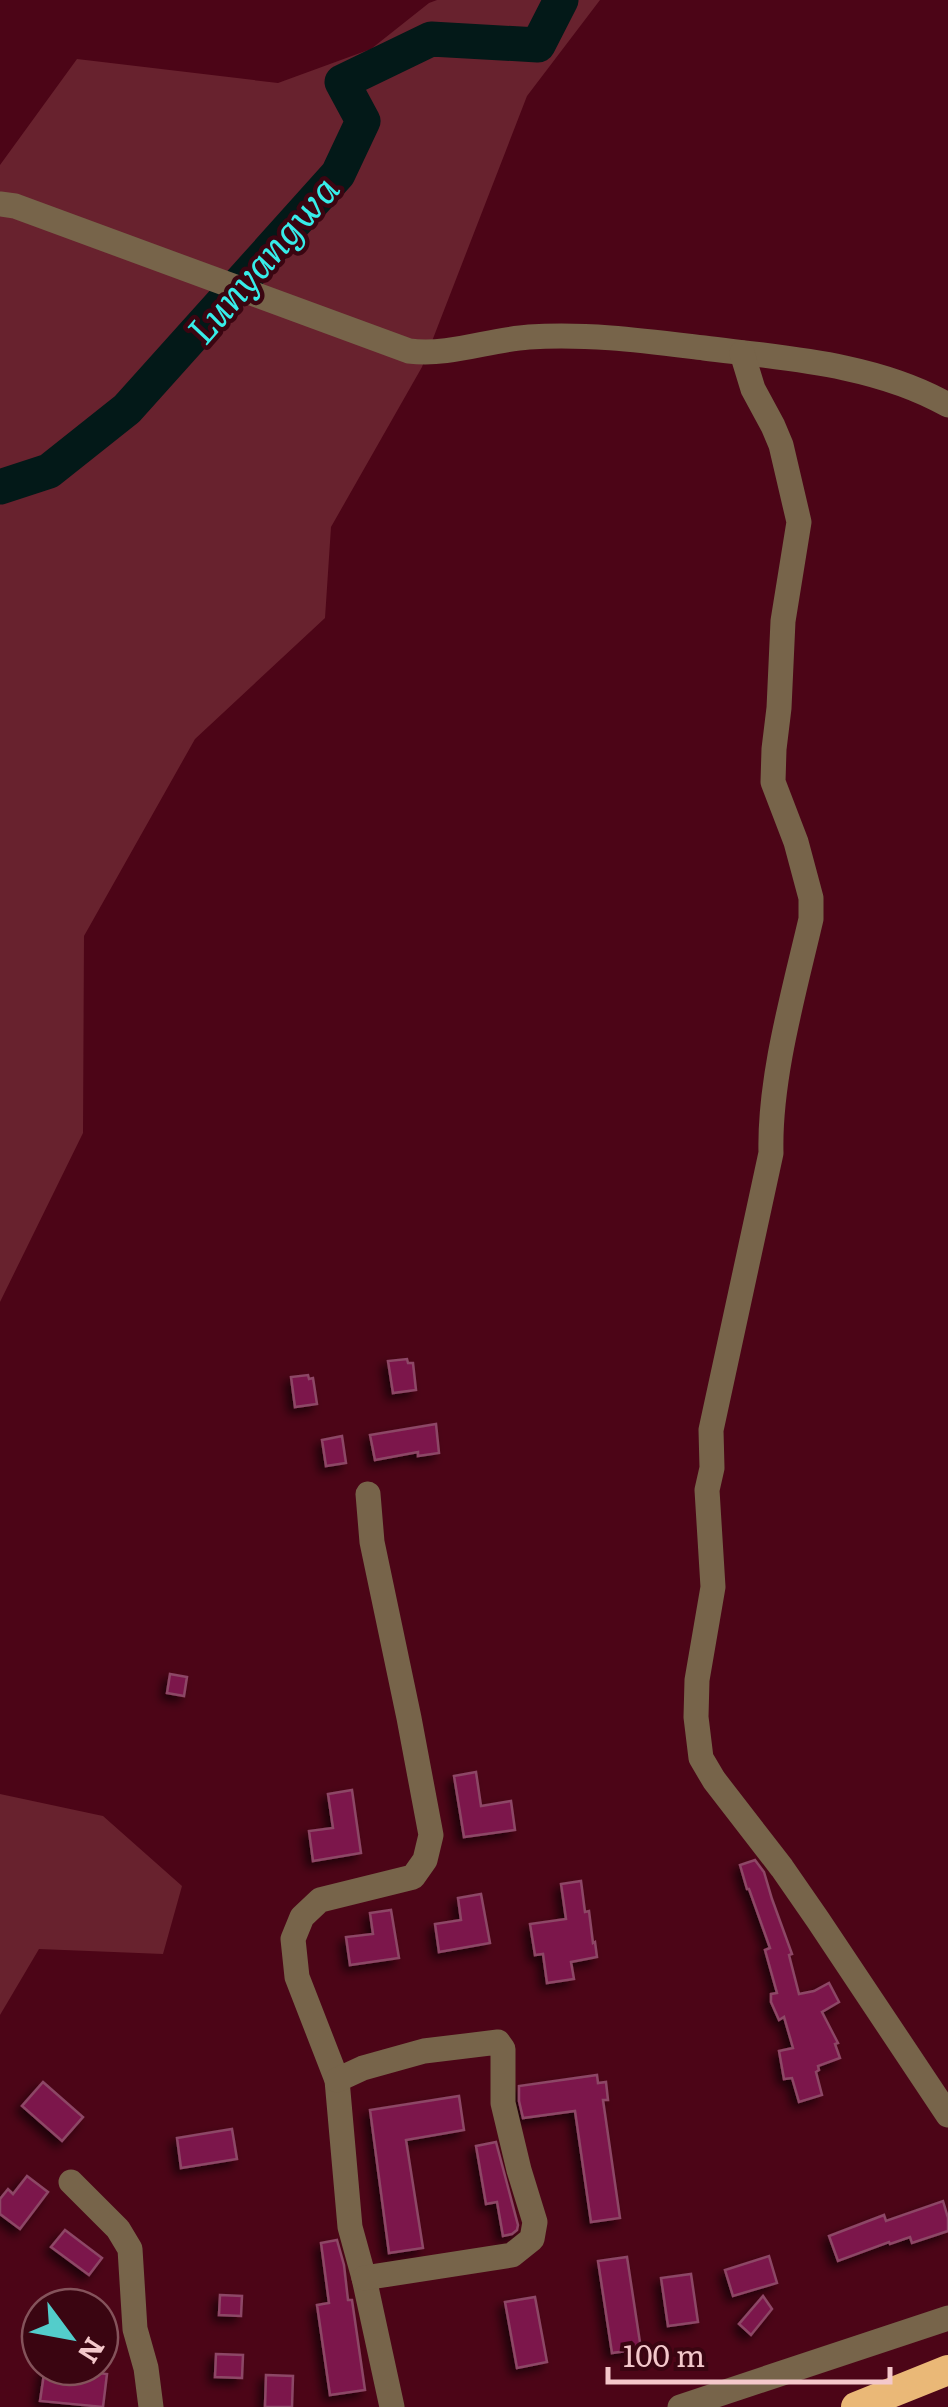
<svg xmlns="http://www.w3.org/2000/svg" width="948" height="2407" font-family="Literata,serif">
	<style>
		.green { fill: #68222e }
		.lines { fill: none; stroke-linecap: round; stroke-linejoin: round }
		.river { stroke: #031918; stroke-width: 35 }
		.building { fill: #7b184c; stroke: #8d4766; stroke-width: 2.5; filter: url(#shadow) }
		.minor { stroke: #77644a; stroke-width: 25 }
		.highway { stroke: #eab877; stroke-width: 30 }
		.labels { text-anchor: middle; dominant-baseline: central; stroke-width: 9; stroke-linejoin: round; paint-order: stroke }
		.water-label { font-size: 38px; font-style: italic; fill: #37ece9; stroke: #3a0511 }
	</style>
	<defs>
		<filter id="shadow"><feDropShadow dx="-5.5" dy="5.5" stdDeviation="5" flood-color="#0009"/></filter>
	</defs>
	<rect width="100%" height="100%" fill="#4c0517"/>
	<g class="green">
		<path d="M437 0H600L527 96 422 367 331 527 325 618 195 739 84 936 83 1133 0 1302V165L77 59 278 83 371 49 429 3Z"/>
		<path d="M0 1794 103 1816 182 1886 163 1954 39 1949 0 2015Z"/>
	</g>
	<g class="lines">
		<path class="river" d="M0 487 49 471 127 409 338 174 363 121 342 82 431 39 538 45 561 0"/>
	</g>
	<g class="building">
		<path d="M407 1359 408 1363H413L416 1390 393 1393 388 1361Z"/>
		<path d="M308 1375 309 1379 313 1378 317 1404 295 1407 291 1377Z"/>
		<path d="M436 1424 439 1453 418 1456V1452L375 1460 370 1435Z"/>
		<path d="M342 1436 346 1463 326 1466 322 1440Z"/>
		<path d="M170 1674 187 1677 184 1696 167 1693Z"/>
		<path d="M476 1772 481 1806 511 1801 515 1830 464 1837 454 1776Z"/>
		<path d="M352 1790 361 1853 313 1861 309 1831 333 1828 328 1794Z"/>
		<path d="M755 1860 764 1872 772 1899 792 1954 789 1955 799 1994 814 1991 829 1983 839 2002 822 2012 838 2043 835 2044 840 2058 818 2066 819 2070 816 2072 822 2095 799 2102 792 2078 784 2079 779 2051 793 2048 784 2017 779 2020 771 2002V1994L777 1993 765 1950 770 1948 749 1889H747L740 1865Z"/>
		<path d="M581 1881 585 1912 589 1911 593 1943 595 1942 597 1957 571 1962 574 1979 547 1983 543 1954 535 1955 530 1924 566 1919 561 1884Z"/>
		<path d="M481 1894 490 1943 439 1952 435 1924 461 1920 458 1898Z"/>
		<path d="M391 1910 399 1958 350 1965 346 1937 373 1934 370 1913Z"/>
		<path d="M597 2075 598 2083 606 2082 608 2100H603L620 2218 591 2222 575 2111 523 2118 519 2101V2086Z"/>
		<path d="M43 2082 83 2117 62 2141 22 2106Z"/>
		<path d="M459 2096 464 2130 406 2140 423 2248 389 2253 370 2110Z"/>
		<path d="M232 2129 237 2159 181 2168 177 2138Z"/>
		<path d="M496 2142 518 2225 517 2230 512 2234 503 2236 497 2202 486 2204 476 2146Z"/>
		<path d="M27 2176 48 2192 20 2229 0 2214V2199L8 2189 13 2194Z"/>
		<path d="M943 2201 948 2218V2231L912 2243 910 2237 890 2244 889 2242 838 2261 829 2236 884 2215 886 2221Z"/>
		<path d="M65 2230 102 2258 89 2275 51 2247Z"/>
		<path d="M337 2240 344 2265 348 2300H352L365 2390 330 2395 317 2305 329 2303 321 2243Z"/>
		<path d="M769 2256 777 2283 733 2296 725 2270Z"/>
		<path d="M627 2257 641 2349 612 2353 598 2261Z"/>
		<path d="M691 2274 698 2322 668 2326 661 2278Z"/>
		<path d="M220 2295 242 2296 241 2316 219 2315Z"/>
		<path d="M763 2296 772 2309 751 2335 739 2324Z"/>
		<path d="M535 2297 547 2362 517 2368 505 2302Z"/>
		<path d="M216 2354 243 2355 242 2378 215 2377Z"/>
		<path d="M45 2367 107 2374 103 2407 40 2401Z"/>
		<path d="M266 2375 293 2376 292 2407H265Z"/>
	</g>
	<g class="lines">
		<g class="minor">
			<path d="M0 204 15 206 409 351C450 356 488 340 529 337 588 333 646 341 704 348 785 358 876 364 948 405"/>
			<path d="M742 353 753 389 773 426 781 445 799 522 783 621 779 708 774 749 773 782 796 842 811 898V919C794 992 769 1079 771 1153L711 1430 712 1468 707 1490 713 1587 697 1680 696 1717 701 1758 714 1780 782 1868 818 1920 948 2115"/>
			<path d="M368 1494 372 1542 409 1718 431 1835 425 1860 413 1877 320 1900 302 1917 293 1939 297 1977 337 2080 350 2227 364 2278 392 2407"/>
			<path d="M337 2080 363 2068 424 2051 498 2042 503 2049V2103L519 2170 535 2222 532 2239 512 2255 364 2278"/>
			<path d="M71 2182 118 2229 130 2249 135 2329 146 2368 151 2407"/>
			<path d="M680 2407 948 2318"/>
		</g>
		<path class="highway" d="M856 2407 948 2370"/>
	</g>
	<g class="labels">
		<g class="water-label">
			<text transform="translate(261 258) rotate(-49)">Lunyangwa</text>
		</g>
	</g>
	<g transform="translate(70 2337) rotate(122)"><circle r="48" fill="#3a0511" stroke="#84535b" stroke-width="2.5"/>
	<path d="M0-8L18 38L0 25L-18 38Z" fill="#53cdcb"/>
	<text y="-15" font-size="28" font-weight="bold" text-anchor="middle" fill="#f4c8cb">N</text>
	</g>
	<path d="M608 2367v15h282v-15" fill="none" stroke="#f4c8cb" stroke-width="5"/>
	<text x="623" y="2367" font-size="30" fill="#f4c8cb" stroke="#3a0511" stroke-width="8" paint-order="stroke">100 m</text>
</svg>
